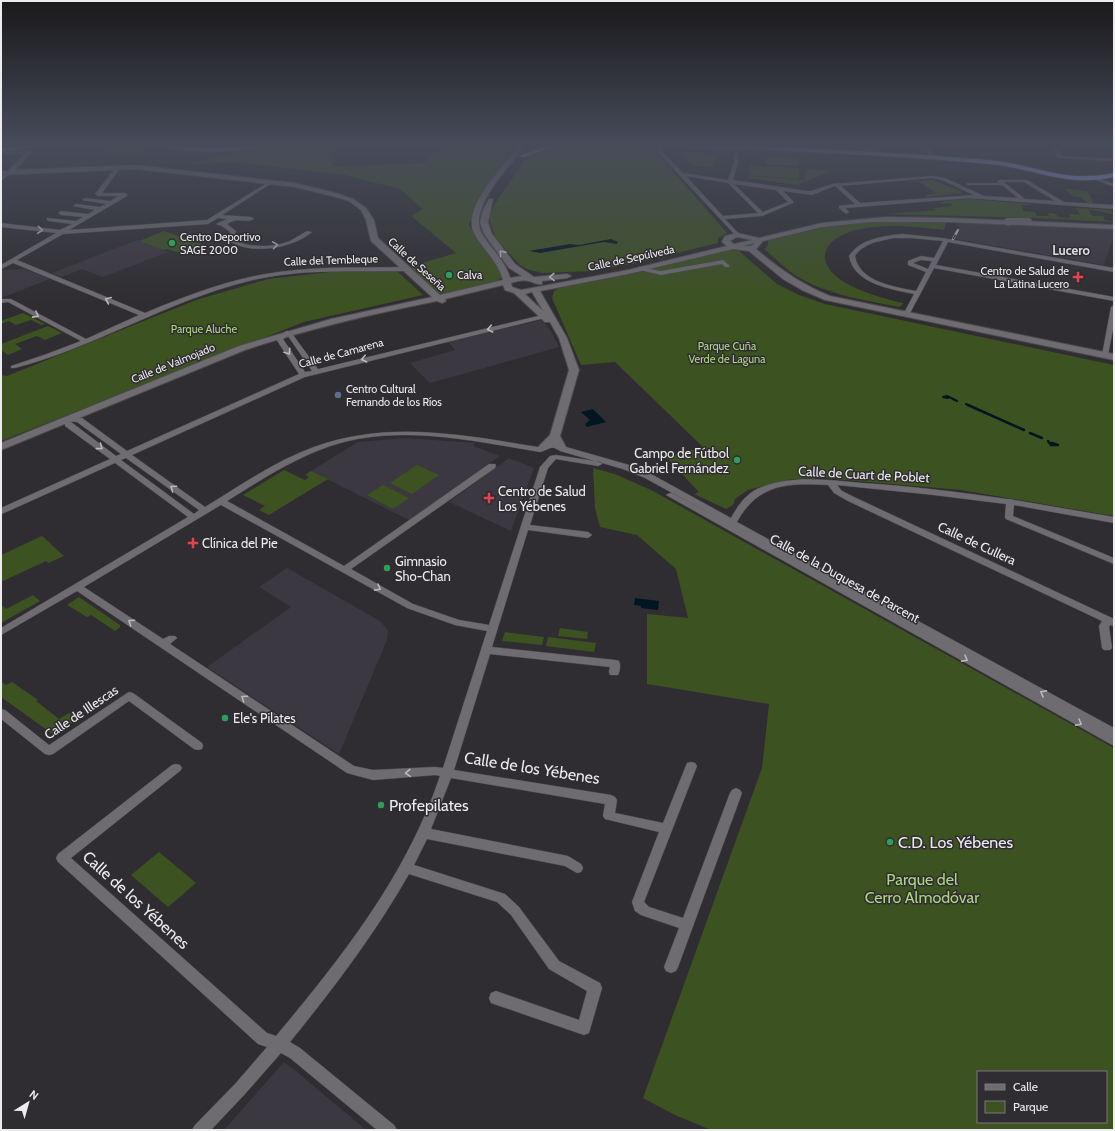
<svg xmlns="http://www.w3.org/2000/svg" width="1115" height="1131" font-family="Cabin,sans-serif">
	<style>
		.built { fill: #3c3841 }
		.green { fill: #3d5221; fill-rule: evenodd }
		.water { fill: #021621 }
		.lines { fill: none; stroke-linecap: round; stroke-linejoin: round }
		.stream-far1 { stroke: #021621; stroke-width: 2 }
		.stream { stroke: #021621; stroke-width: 2.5 }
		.street-casing { stroke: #4a494c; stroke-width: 1 }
		.secondary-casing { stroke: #4a494c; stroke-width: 2 }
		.highway-casing { stroke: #4a494c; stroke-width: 2 }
		.street { fill: #6f6c71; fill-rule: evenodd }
		.secondary { fill: #6f6c71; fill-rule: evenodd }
		.highway { fill: #9eaaf7; fill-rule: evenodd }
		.rail-casing { stroke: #c6c5c8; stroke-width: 2.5 }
		.rail { stroke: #2f2d31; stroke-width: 1.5; stroke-dasharray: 5; stroke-linecap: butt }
		.oneway { stroke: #bab8bb }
		.leisure-dot { fill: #2e9e5b; stroke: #2f2d31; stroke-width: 1.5 }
		.health-dot { fill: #e0444e; stroke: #2f2d31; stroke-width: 1.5 }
		.service-dot { fill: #5c6f8a; stroke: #2f2d31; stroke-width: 1.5 }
		.labels { text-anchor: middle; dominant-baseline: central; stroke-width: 3; stroke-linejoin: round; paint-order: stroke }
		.far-poi-label { font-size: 11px; fill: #ecebed; stroke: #2f2d31; text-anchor: start }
		.far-street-label { font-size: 11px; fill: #ecebed; stroke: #2f2d31 }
		.far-park-label { font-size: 11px; fill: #aed581; stroke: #2f2d31 }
		.far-quarter-label { font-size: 13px; font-weight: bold; fill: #dedbe0; stroke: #2f2d31 }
		.poi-label { font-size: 13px; fill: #ecebed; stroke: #2f2d31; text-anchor: start }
		.street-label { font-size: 13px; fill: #ecebed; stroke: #2f2d31 }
		.near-street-label { font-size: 16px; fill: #ecebed; stroke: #2f2d31 }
		.near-poi-label { font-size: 16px; fill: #ecebed; stroke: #2f2d31; text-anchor: start }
		.near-park-label { font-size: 16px; fill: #aed581; stroke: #2f2d31 }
	</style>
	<rect width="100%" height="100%" fill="#2f2d31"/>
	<g class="built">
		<path d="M107 160 103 165 70 166 75 161Z"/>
		<path d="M956 222 1114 228V235L1104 265 956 239 960 230Z"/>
		<path d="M137 240 168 252 103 277 82 269 62 277 52 273Z"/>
		<path d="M24 269 50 279 1 298V270Z"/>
		<path d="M541 320 550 329 559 347 430 383 410 363 455 350 448 342Z"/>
		<path d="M406 438 475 443 473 446 500 456 409 520 311 471 358 442Z"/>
		<path d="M509 458 534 468 511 531 449 502Z"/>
		<path d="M287 568 380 621 388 630 387 640 339 754 207 667 291 607 259 587Z"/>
		<path d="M284 1062 297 1072 366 1130H224Z"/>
	</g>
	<g class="green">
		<path d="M267 144H334L332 167 424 163 435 152H443L453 144H515V146L482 193 469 224C477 246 495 256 502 277L493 284 443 296 408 267 456 253 411 216 423 209 400 189 345 175 235 162 190 164Z"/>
		<path d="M569 144H622L655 151 727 233 718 238V243L636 263 594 271 542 273 527 269 520 265 496 239 489 218 494 205 527 157 534 153Z"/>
		<path d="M141 146 138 152 108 153 112 147Z"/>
		<path d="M681 152 716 155 713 167 694 166Z"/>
		<path d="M767 157 798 159 799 166 766 164Z"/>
		<path d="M750 166 799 168V179L749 175Z"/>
		<path d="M806 169 826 170 829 172 797 185 748 178 749 176 804 180Z"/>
		<path d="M932 180 961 191 962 193 926 197 925 195 937 194 920 182H906Z"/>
		<path d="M1065 189 1081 190 1086 196 1083 191 1114 194 1088 192 1093 203H1087L1081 197H1074Z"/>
		<path d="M970 199 1031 204 1032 205H1021L1023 211 1035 212 1037 216H1049L1048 213 1056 214 1058 217 1070 218 1069 214 1080 215 1076 208 1111 210 1113 214 1088 209 1092 216H1103L1105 220 1114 222 1037 218 887 214 936 210 933 208 953 206 950 203 939 204 944 201Z"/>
		<path d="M881 221 946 222 944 230C913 226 862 220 834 240 829 244 824 251 825 258 828 285 882 298 903 303L900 307C864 300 826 295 795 275 784 268 774 257 764 249L768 245V240L840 224Z"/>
		<path d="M164 231 205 245 183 254 167 249 163 250 139 241Z"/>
		<path d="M729 249 739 251 777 284 799 295 825 304 1114 365V516L961 490 823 478 792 479 748 490 735 499 733 505 726 509 694 494 699 492 666 457 703 447 615 362 581 365 552 298 554 291 561 287 607 279Z"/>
		<path d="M339 271 398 272 423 295 304 322 1 441V375L7 376 196 300 268 279Z"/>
		<path d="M23 313 45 324 41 325 31 320 16 325 9 321 1 324V321Z"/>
		<path d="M48 326 62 333 45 340 37 336 15 344 22 349 8 355 1 350V344Z"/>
		<path d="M417 465 439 475 412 494 390 483Z"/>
		<path d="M593 468 615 474 653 491 1114 748V1130H711L675 1115 643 1098 762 768 769 704 647 684V614L688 618 676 569 637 535 600 527 595 508ZM978 1072H1106V1122H978Z"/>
		<path d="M284 470 305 480 309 477 305 475 311 471 328 479 269 515 259 510 265 506 243 495Z"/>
		<path d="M383 485 409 498 393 509 367 495Z"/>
		<path d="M42 536 64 556 48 563 46 561 3 581 1 579V555Z"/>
		<path d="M33 595 40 601 1 623V605L6 609Z"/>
		<path d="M79 597 120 625V627L115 631 91 615 87 617 67 605Z"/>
		<path d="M560 628 588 632 587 639 558 636Z"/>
		<path d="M505 632 544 637 542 645 502 641Z"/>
		<path d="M548 637 596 643 594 652 546 646Z"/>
		<path d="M1 681 6 685 12 682 38 700 36 701 59 719 69 713 78 719 54 735 1 697Z"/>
		<path d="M159 852 196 883 168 907 131 875Z"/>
	</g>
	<g class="water">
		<path d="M611 239 618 242 617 244 604 242 540 253 529 251 570 244 579 245Z"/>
		<path d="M593 409 606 422 587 427 585 424 590 420 581 412Z"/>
		<path d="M635 598 659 601 658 610 641 608V606L634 605Z"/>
	</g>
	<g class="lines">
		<g class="stream-far1">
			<path d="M946 397 948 398 943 397 947 396 957 401"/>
			<path d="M966 404 970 406"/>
		</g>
		<g class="stream">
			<path d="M968 405 1024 430"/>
			<path d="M1030 433 1042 438"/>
			<path d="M1048 441 1051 445H1058L1052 443 1054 444"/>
		</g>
		<g class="street-casing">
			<g id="street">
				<path d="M824 144 859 146 886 154 884 155 859 148Z"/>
				<path d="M925 144H929L934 159 930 158Z"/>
				<path d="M659 145 738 149V162L733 180 807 191H811L832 184 932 176 945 178 984 196 1018 198 1002 185H968L966 184 968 183H998L997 181 999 180H1027L1064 202 1114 205V209L970 198 845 208 849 212 846 214 839 208V206L855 204 835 186 812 195 783 191 793 201V203L762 216 725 219 740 235 737 237 657 151ZM663 147 734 151V162L728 180 683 173 661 150ZM686 176 728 183 758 213 723 216ZM932 178 942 180 974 195 860 203 841 186ZM1004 182H1024L1055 201 1025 199ZM734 184 776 190 788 202 763 212Z"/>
				<path d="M1052 147H1056L1061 156 1114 159V161L1059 158 1057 157Z"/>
				<path d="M31 151 29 153 1 154V152Z"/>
				<path d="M117 166 121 167 102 193H125L128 195 127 196 69 230 207 220 270 181 272 182V183L222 215 251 217 254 219C244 224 239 216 227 224L236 231 234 239C248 249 275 247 290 241 296 238 301 234 307 231L312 232C292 249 251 255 229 241L230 232 222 226 216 224 227 219 218 218 208 224 63 234 17 260 145 313C190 294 238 276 287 271 327 266 367 268 406 267L409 269 406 271C354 272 300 268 249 281 167 301 96 347 15 368H11V366L44 355 81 341 8 302 1 303V299H11L86 339 139 315 13 263 1 269V265L56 233 1 227V223L60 230 72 224 49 221 47 220V218L76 221 83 217 61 215 58 213 61 211 88 214 95 210 73 206 76 204 100 207 106 204 82 200 85 198 110 201 119 196H98L95 194Z"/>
				<path d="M8 171 12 172 1 181V177Z"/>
				<path d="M1091 175 1114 184V187L1089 177V176Z"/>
				<path d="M1007 218H1029L1032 220 1029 222H1010L1011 224 1008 226 1005 224 1004 220Z"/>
				<path d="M902 234 942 238 1114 268V272L948 242 936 265 1114 297V301L934 268 909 315 904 316 903 315 914 294C891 289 854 284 849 256 860 239 883 236 902 234ZM894 238H912L943 241 934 258 921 256 908 261V265L926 272 916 291C895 287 859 282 855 256 863 243 880 241 894 238ZM921 260 932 261 928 269 913 263Z"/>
				<path d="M723 260 729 265V267H725L722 264 661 275 636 269 639 267 661 271Z"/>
				<path d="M1114 305V324L1108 355 1105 357 1102 355 1111 307Z"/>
				<path d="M551 313 553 314V316L305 377 132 455 205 507C240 486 275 461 314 447 389 420 462 435 538 447 547 441 557 441 566 447L629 465 651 474 731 518C737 507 745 495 757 489 790 474 827 480 862 483 910 486 959 492 1007 499H1010L1014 500 1114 517V523L1014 505 1013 516 1114 558V564L1006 519 1005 517 1006 504 934 495 837 485 842 491 854 497 1112 618 1114 619V626L1110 625 1109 627 1112 648 1110 650H1104L1102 648 1099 626 1102 621 848 501 834 493 828 485C789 483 758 483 737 522L1114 728V746L666 495 670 493H673L716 517 645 478 623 469 560 451C551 444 549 450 540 452 468 440 388 421 317 451 285 464 256 483 227 501L344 566 489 464H495L496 466 495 468 351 569 413 604 459 620 489 625 540 467 550 456 556 455 601 462 602 464 598 466 556 459 548 468 530 525 588 532 592 535 588 538 528 530 492 647 615 660 619 661C621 665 620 671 618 675H610L609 672 610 667 490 654 454 770 611 795 615 797 617 800 615 813 663 823 687 763 691 762 695 763 697 766 644 902 649 907 683 918 730 793 732 790 736 788 740 790 742 793 678 967 676 971 671 973 666 971 664 967 679 928 641 915 635 911 632 902 659 832 605 819 603 816 605 804 451 778 431 829 568 856 581 864 583 868 581 872 577 873 565 866 427 839 414 865 505 894 519 907 559 961 600 983 602 988 589 1033 584 1035 491 1003 489 998 491 993 496 991 579 1020 587 991 549 969 511 915 497 902 409 874C375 934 333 989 290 1042L300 1048 394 1125 397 1130H377L290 1058 281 1053 245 1094 211 1130H192L195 1125 235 1084 267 1047 258 1044 58 862 56 858 58 854 172 765 176 764 180 765 182 768 180 771 71 858 267 1033 276 1036C342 957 407 875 440 776L435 775 373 780 347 773 77 591 1 635V628L188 517 115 463 4 513 1 514V508L110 459 65 426V422H71L116 456 121 454 77 422 66 421V417L82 418 127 451 299 374 276 339 286 331H290L291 332 289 335H293L318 369ZM289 335 288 336 312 371 305 372 283 339ZM126 458 199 510 194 514 121 460ZM221 505 407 608 455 625 487 631 443 768 435 767 373 770 354 766 170 644 177 638 175 636H169L163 639 84 587Z"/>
				<path d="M129 692 133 693 202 743 203 746 202 749 198 750 194 749 129 701 53 754 49 755 45 754 1 719V709L5 710 49 745Z"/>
			</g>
		</g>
		<g class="secondary-casing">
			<path id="secondary" d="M520 144H526C512 165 467 207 482 234 491 249 505 260 510 278L522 276 509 268 484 234 480 222 483 210 489 199H493L488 222 492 234 515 264 534 277 567 274 571 276 567 278 542 281V284C536 285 534 282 528 281 523 280 517 281 511 283L512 287 521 290 628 270 727 246 722 242 725 236 737 233 759 238 822 223 886 217 949 218 1114 225V229L949 222H870L822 227 763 241 756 249C779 269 802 285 830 296L1114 354V360L825 300 802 290 783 279 749 251 733 249 628 274 540 291 567 338 579 370 560 436 566 447 565 449H557L554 443 544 449 539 446 550 435 569 370 559 338 550 322H545L514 293 505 290 503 285 445 299 446 301 442 303 437 301C372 314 308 329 245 350L1 450V443L239 346 331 319 432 297 371 241 366 220 361 210 349 201 332 196 295 187 135 169 1 175V171H8L27 151 32 152 15 170 135 165 295 183 336 193 353 199 366 208 374 220 378 238 440 295 503 280C498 261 483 250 474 233 461 207 506 164 520 144ZM737 237 752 240 734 244 730 241ZM755 243 751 246H743ZM532 292 543 311 525 294Z"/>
		</g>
		<g class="highway-casing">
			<g id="highway">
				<path d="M42 144H58L1 152V148Z"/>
				<path d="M160 144 212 148 265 144C251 154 174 154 160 144Z"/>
				<path d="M553 144 558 145 524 157 519 156Z"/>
				<path d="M695 144H721C810 149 900 152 988 160 1036 164 1062 184 1114 173V177C1063 188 1036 168 989 164 892 155 795 152 698 146Z"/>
			</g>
		</g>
		<use href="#street" class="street"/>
		<use href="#secondary" class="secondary"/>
		<use href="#highway" class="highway"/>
		<g class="rail-casing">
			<path id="rail" d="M953 239 958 230"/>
		</g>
		<use href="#rail" class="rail"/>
	</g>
	<defs><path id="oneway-chevron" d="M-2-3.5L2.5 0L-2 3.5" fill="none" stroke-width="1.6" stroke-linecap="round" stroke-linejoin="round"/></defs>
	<g class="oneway">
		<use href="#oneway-chevron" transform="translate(40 230) rotate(6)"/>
		<use href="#oneway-chevron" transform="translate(275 245) rotate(-8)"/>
		<use href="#oneway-chevron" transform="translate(502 253) rotate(-129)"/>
		<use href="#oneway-chevron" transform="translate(552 277) rotate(178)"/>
		<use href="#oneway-chevron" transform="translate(108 300) rotate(-157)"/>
		<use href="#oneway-chevron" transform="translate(36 315) rotate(28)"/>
		<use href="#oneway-chevron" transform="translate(490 329) rotate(167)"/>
		<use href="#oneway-chevron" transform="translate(288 352) rotate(56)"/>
		<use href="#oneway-chevron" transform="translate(364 359) rotate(167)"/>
		<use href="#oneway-chevron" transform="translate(100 447) rotate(36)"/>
		<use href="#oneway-chevron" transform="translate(173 488) rotate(-145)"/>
		<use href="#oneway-chevron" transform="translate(378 588) rotate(29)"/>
		<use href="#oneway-chevron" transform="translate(131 622) rotate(-146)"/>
		<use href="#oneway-chevron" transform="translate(965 659) rotate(29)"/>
		<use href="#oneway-chevron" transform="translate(1043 693) rotate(-151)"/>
		<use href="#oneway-chevron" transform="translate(244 698) rotate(-146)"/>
		<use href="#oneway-chevron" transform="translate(1079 723) rotate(29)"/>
		<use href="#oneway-chevron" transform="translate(408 773) rotate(177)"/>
	</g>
	<linearGradient id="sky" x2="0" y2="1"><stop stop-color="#1a191b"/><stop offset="0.48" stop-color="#474c5a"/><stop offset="1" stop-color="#474c5a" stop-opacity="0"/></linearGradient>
	<rect width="1115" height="302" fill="url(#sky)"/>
	<g class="leisure-dot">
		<circle cx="172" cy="243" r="4"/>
		<circle cx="449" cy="275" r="4"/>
		<circle cx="737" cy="460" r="4"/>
		<circle cx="387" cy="568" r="4"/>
		<circle cx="225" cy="718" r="4"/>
		<circle cx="381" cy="805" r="4"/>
		<circle cx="890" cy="842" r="4"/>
	</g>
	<g class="health-dot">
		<path d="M1076 271h4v4h4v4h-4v4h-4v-4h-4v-4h4z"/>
		<path d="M487 492h4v4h4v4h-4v4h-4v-4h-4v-4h4z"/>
		<path d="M191 537h4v4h4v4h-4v4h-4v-4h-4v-4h4z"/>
	</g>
	<circle class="service-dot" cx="338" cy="395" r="4"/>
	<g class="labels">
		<g class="far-poi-label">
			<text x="180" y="237">Centro Deportivo<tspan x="180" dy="13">SAGE 2000</tspan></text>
			<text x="1069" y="271" text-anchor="end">Centro de Salud de<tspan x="1069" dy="13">La Latina Lucero</tspan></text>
			<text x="457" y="275">Calva</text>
			<text x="346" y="389">Centro Cultural<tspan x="346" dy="13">Fernando de los Ríos</tspan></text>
		</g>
		<g class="far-street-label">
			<text transform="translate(631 258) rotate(-12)">Calle de Sepúlveda</text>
			<text transform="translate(331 260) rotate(-2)">Calle del Tembleque</text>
			<text transform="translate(417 264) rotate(42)">Calle de Seseña</text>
			<text transform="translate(341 353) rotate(-15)">Calle de Camarena</text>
			<text transform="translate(173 363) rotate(-22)">Calle de Valmojado</text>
		</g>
		<g class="far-park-label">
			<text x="204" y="329">Parque Aluche</text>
			<text x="727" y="346">Parque Cuña<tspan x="727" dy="13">Verde de Laguna</tspan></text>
		</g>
		<g class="far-quarter-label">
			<text x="1071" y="250">Lucero</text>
		</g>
		<g class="poi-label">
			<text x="729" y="453" text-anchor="end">Campo de Fútbol<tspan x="729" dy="15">Gabriel Fernández</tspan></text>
			<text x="498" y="491">Centro de Salud<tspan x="498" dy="15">Los Yébenes</tspan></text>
			<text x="202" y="543">Clínica del Pie</text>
			<text x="395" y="561">Gimnasio<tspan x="395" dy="15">Sho-Chan</tspan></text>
			<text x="233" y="718">Ele's Pilates</text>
		</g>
		<g class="street-label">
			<text transform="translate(864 474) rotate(3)">Calle de Cuart de Poblet</text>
			<text transform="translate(977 543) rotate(25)">Calle de Cullera</text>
			<text transform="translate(845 578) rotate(29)">Calle de la Duquesa de Parcent</text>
			<text transform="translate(81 712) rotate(-34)">Calle de Illescas</text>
		</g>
		<g class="near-street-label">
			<text transform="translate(532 768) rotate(9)">Calle de los Yébenes</text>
			<text transform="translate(136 900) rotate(42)">Calle de los Yébenes</text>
		</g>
		<g class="near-poi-label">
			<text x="389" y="805">Profepilates</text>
			<text x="898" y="842">C.D. Los Yébenes</text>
		</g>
		<g class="near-park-label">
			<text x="922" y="879">Parque del<tspan x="922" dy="18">Cerro Almodóvar</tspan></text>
		</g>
	</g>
	<rect width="1115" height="1131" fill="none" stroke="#ecebed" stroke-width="4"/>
	<rect x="977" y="1071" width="130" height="52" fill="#2f2d31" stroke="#7b797c"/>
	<rect x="985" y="1084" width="20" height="6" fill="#6f6c71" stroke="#7b797c"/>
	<text x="1013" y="1091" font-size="12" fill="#ecebed">Calle</text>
	<rect x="985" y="1101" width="20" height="12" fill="#3d5221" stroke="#7b797c"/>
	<text x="1013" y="1111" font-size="12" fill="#ecebed">Parque</text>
	<g transform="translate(28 1103) rotate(37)" stroke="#2f2d31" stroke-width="3" paint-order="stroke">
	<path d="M0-3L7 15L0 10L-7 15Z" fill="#ecebed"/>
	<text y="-6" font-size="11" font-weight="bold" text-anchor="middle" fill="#ecebed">N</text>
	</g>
</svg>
